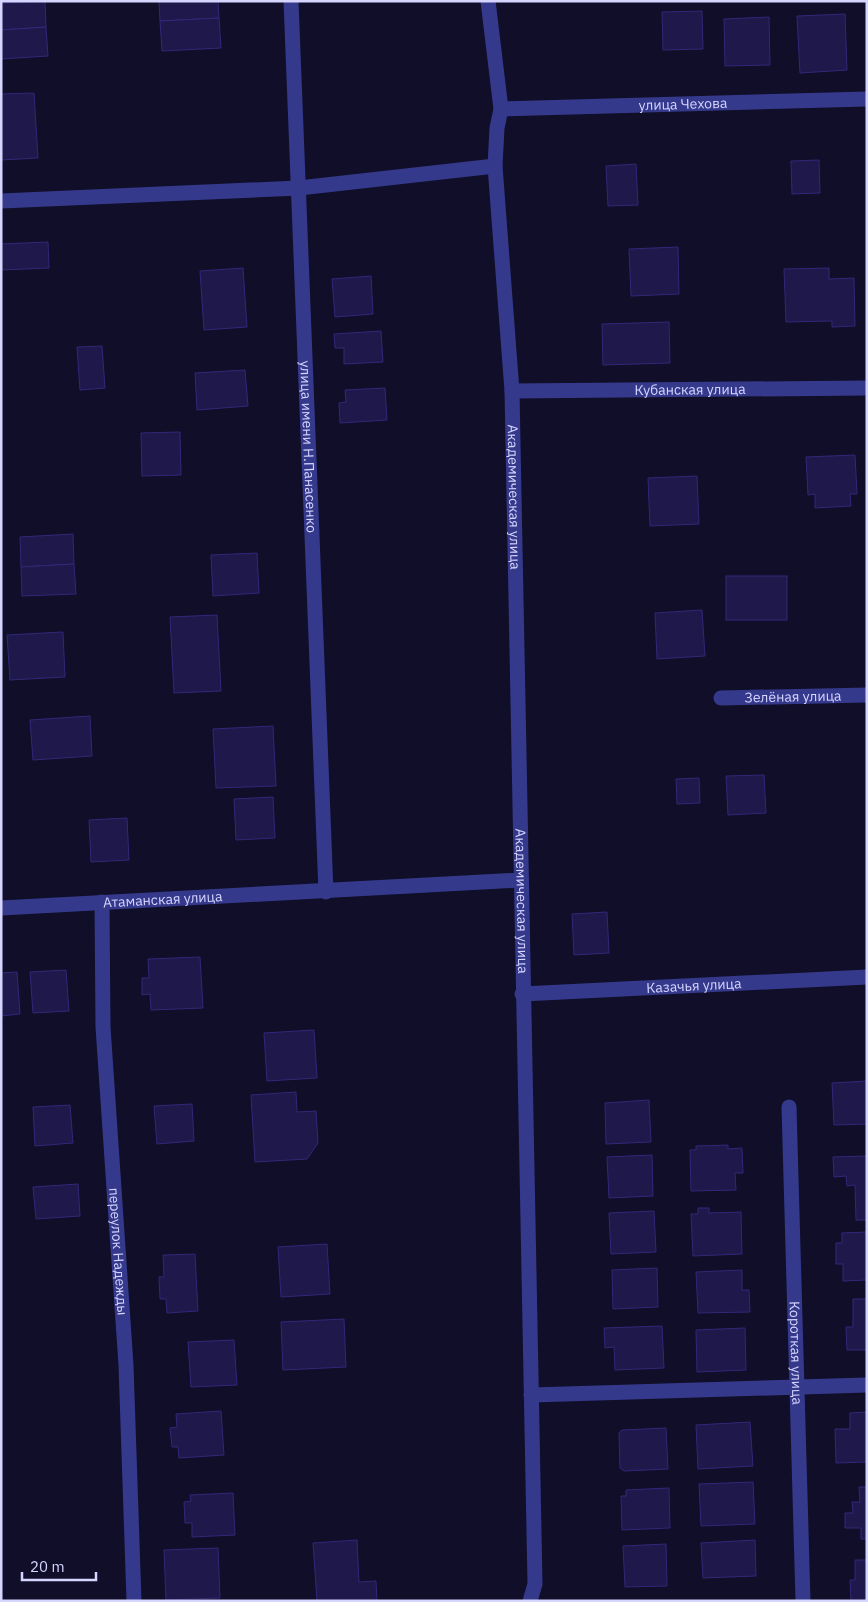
<svg xmlns="http://www.w3.org/2000/svg" width="868" height="1602" font-family="'IBM Plex Sans',sans-serif">
	<style>
		.building { fill: #1e184b; stroke: #312879 }
		.lines { fill: none; stroke-linecap: round; stroke-linejoin: round }
		.minor { stroke: #35398b; stroke-width: 15 }
		.labels { text-anchor: middle; dominant-baseline: central; stroke-width: 4; stroke-linejoin: round; paint-order: stroke }
		.street-label { font-size: 14px; fill: #d6d5ff; stroke: #100e28 }
	</style>
	<rect width="100%" height="100%" fill="#100e28"/>
	<g class="building">
		<path d="M45 1 46 27 1 30V3Z"/>
		<path d="M159 1H218L219 18 160 21Z"/>
		<path d="M702 11 703 49 663 50 662 12Z"/>
		<path d="M845 14 847 70 800 73 797 16Z"/>
		<path d="M769 17 770 65 725 66 724 19Z"/>
		<path d="M219 18 221 48 162 51 160 21Z"/>
		<path d="M46 27 48 56 1 59V30Z"/>
		<path d="M34 93 38 158 1 160V94Z"/>
		<path d="M819 160 820 193 792 194 791 161Z"/>
		<path d="M636 164 638 205 608 206 606 166Z"/>
		<path d="M48 242 49 268 1 270V244Z"/>
		<path d="M678 247 679 294 631 296 629 249Z"/>
		<path d="M243 268 247 327 204 330 200 271Z"/>
		<path d="M829 268V279L854 278 855 326 832 327V321L786 322 784 269Z"/>
		<path d="M371 276 373 314 335 317 332 279Z"/>
		<path d="M669 322 670 363 603 365 602 324Z"/>
		<path d="M381 331 383 362 344 364V348H335L334 334Z"/>
		<path d="M102 346 105 388 80 390 77 347Z"/>
		<path d="M245 370 248 406 197 410 195 373Z"/>
		<path d="M385 388 387 420 340 423 339 403 346 402 345 390Z"/>
		<path d="M180 432 181 475 142 476 141 433Z"/>
		<path d="M855 455 857 494H850L851 506 815 508V494L808 495 806 457Z"/>
		<path d="M697 476 699 524 650 526 648 478Z"/>
		<path d="M73 534 74 564 21 567 20 537Z"/>
		<path d="M257 553 259 593 213 596 211 555Z"/>
		<path d="M74 564 76 594 22 596 21 567Z"/>
		<rect x="726" y="576" width="61" height="44"/>
		<path d="M702 610 705 656 657 659 655 613Z"/>
		<path d="M217 615 221 691 174 693 170 617Z"/>
		<path d="M63 632 65 677 10 680 7 635Z"/>
		<path d="M90 716 92 756 33 760 30 720Z"/>
		<path d="M273 726 276 786 216 788 213 729Z"/>
		<path d="M764 775 766 813 728 815 726 776Z"/>
		<path d="M699 778 700 803 677 804 676 779Z"/>
		<path d="M273 797 275 838 236 840 234 799Z"/>
		<path d="M127 818 129 860 91 862 89 820Z"/>
		<path d="M607 912 609 953 574 955 572 914Z"/>
		<path d="M200 957 203 1008 151 1010 150 994 142 995V978H149L148 959Z"/>
		<path d="M66 970 69 1011 33 1013 30 972Z"/>
		<path d="M17 972 20 1014 1 1016V973Z"/>
		<path d="M314 1030 317 1078 267 1081 264 1033Z"/>
		<path d="M867 1081V1124L834 1125 832 1083Z"/>
		<path d="M296 1092 297 1112 316 1111 318 1143 307 1159 255 1162 251 1095Z"/>
		<path d="M649 1100 651 1142 606 1144 605 1103Z"/>
		<path d="M192 1104 194 1141 157 1144 154 1106Z"/>
		<path d="M70 1105 73 1143 35 1146 33 1107Z"/>
		<path d="M728 1145V1149L742 1148 743 1173H735L736 1190 691 1191 690 1150H696V1146Z"/>
		<path d="M652 1155 653 1196 609 1198 607 1157Z"/>
		<path d="M867 1156V1220H856L855 1185 847 1186 846 1176 834 1177 833 1157Z"/>
		<path d="M78 1184 80 1216 36 1219 33 1187Z"/>
		<path d="M698 1208H709V1213L741 1212 742 1254 693 1256 691 1214H698Z"/>
		<path d="M654 1211 656 1252 611 1254 609 1213Z"/>
		<path d="M867 1232V1280L843 1281V1264H836V1243H842V1233Z"/>
		<path d="M327 1244 330 1294 281 1297 278 1247Z"/>
		<path d="M195 1254 198 1311 167 1313 166 1299H160L159 1277H164L163 1255Z"/>
		<path d="M657 1268 658 1307 613 1309 612 1270Z"/>
		<path d="M742 1270V1290H749L750 1312 698 1313 696 1272Z"/>
		<path d="M853 1299H867V1350H847L846 1327H853Z"/>
		<path d="M344 1319 346 1367 283 1370 281 1322Z"/>
		<path d="M662 1326 664 1368 615 1370 614 1347 605 1348 604 1328Z"/>
		<path d="M745 1328 746 1370 697 1372 696 1330Z"/>
		<path d="M234 1340 237 1385 191 1387 188 1342Z"/>
		<path d="M221 1411 224 1455 179 1458 178 1447H172L170 1428 177 1427 176 1414Z"/>
		<path d="M867 1412V1462L836 1463 835 1429H850V1413Z"/>
		<path d="M750 1422 753 1466 698 1469 696 1425Z"/>
		<path d="M666 1428 668 1469 624 1471 620 1468 619 1433 622 1430Z"/>
		<path d="M753 1482 755 1524 701 1526 699 1484Z"/>
		<path d="M859 1487H867V1539H861V1528H845V1513H853L852 1502H860Z"/>
		<path d="M669 1488 670 1528 622 1530 621 1496H626V1490Z"/>
		<path d="M233 1493 235 1535 192 1537V1523H185L184 1502 191 1501 190 1495Z"/>
		<path d="M357 1540 359 1582 376 1581 377 1601H317L313 1543Z"/>
		<path d="M755 1540 756 1576 703 1578 701 1543Z"/>
		<path d="M666 1544 667 1586 625 1587 623 1546Z"/>
		<path d="M218 1548 220 1598 166 1600 164 1550Z"/>
		<path d="M855 1560H867V1601H851L850 1580H855Z"/>
	</g>
	<g class="lines">
		<g class="minor">
			<path id="s1" d="M291 1 326 892"/>
			<path id="s2" d="M488 1 501 109 497 128 495 166 512 391 535 1584 530 1601"/>
			<path id="s3" d="M501 109 867 99"/>
			<path d="M1 201 299 188 495 166"/>
			<path id="s4" d="M512 391 867 388"/>
			<path id="s5" d="M721 698 867 695"/>
			<path id="s6" d="M102 902 103 1027 126 1365 134 1601"/>
			<path id="s7" d="M1 908 521 880"/>
			<path id="s8" d="M522 994 867 977"/>
			<path id="s9" d="M789 1107 803 1601"/>
			<path d="M531 1395 867 1385"/>
		</g>
	</g>
	<g class="labels">
		<g class="street-label">
			<text stroke="none"><textPath href="#s3" startOffset="182">улица Чехова</textPath></text>
			<text stroke="none"><textPath href="#s4" startOffset="178">Кубанская улица</textPath></text>
			<text stroke="none"><textPath href="#s1" startOffset="446">улица имени Н.Панасенко</textPath></text>
			<text stroke="none"><textPath href="#s2" startOffset="498">Академическая улица</textPath></text>
			<text stroke="none"><textPath href="#s5" startOffset="72">Зелёная улица</textPath></text>
			<text stroke="none"><textPath href="#s7" startOffset="162">Атаманская улица</textPath></text>
			<text stroke="none"><textPath href="#s2" startOffset="902">Академическая улица</textPath></text>
			<text stroke="none"><textPath href="#s8" startOffset="172">Казачья улица</textPath></text>
			<text stroke="none"><textPath href="#s6" startOffset="350">переулок Надежды</textPath></text>
			<text stroke="none"><textPath href="#s9" startOffset="246">Короткая улица</textPath></text>
		</g>
	</g>
	<rect width="868" height="1602" fill="none" stroke="#d6d5ff" stroke-width="5"/>
	<path d="M22 1572v8h74v-8" fill="none" stroke="#d6d5ff" stroke-width="2.5"/>
	<text x="30" y="1572" font-size="15" fill="#d6d5ff" stroke="#100e28" stroke-width="4" paint-order="stroke">20 m</text>
</svg>
